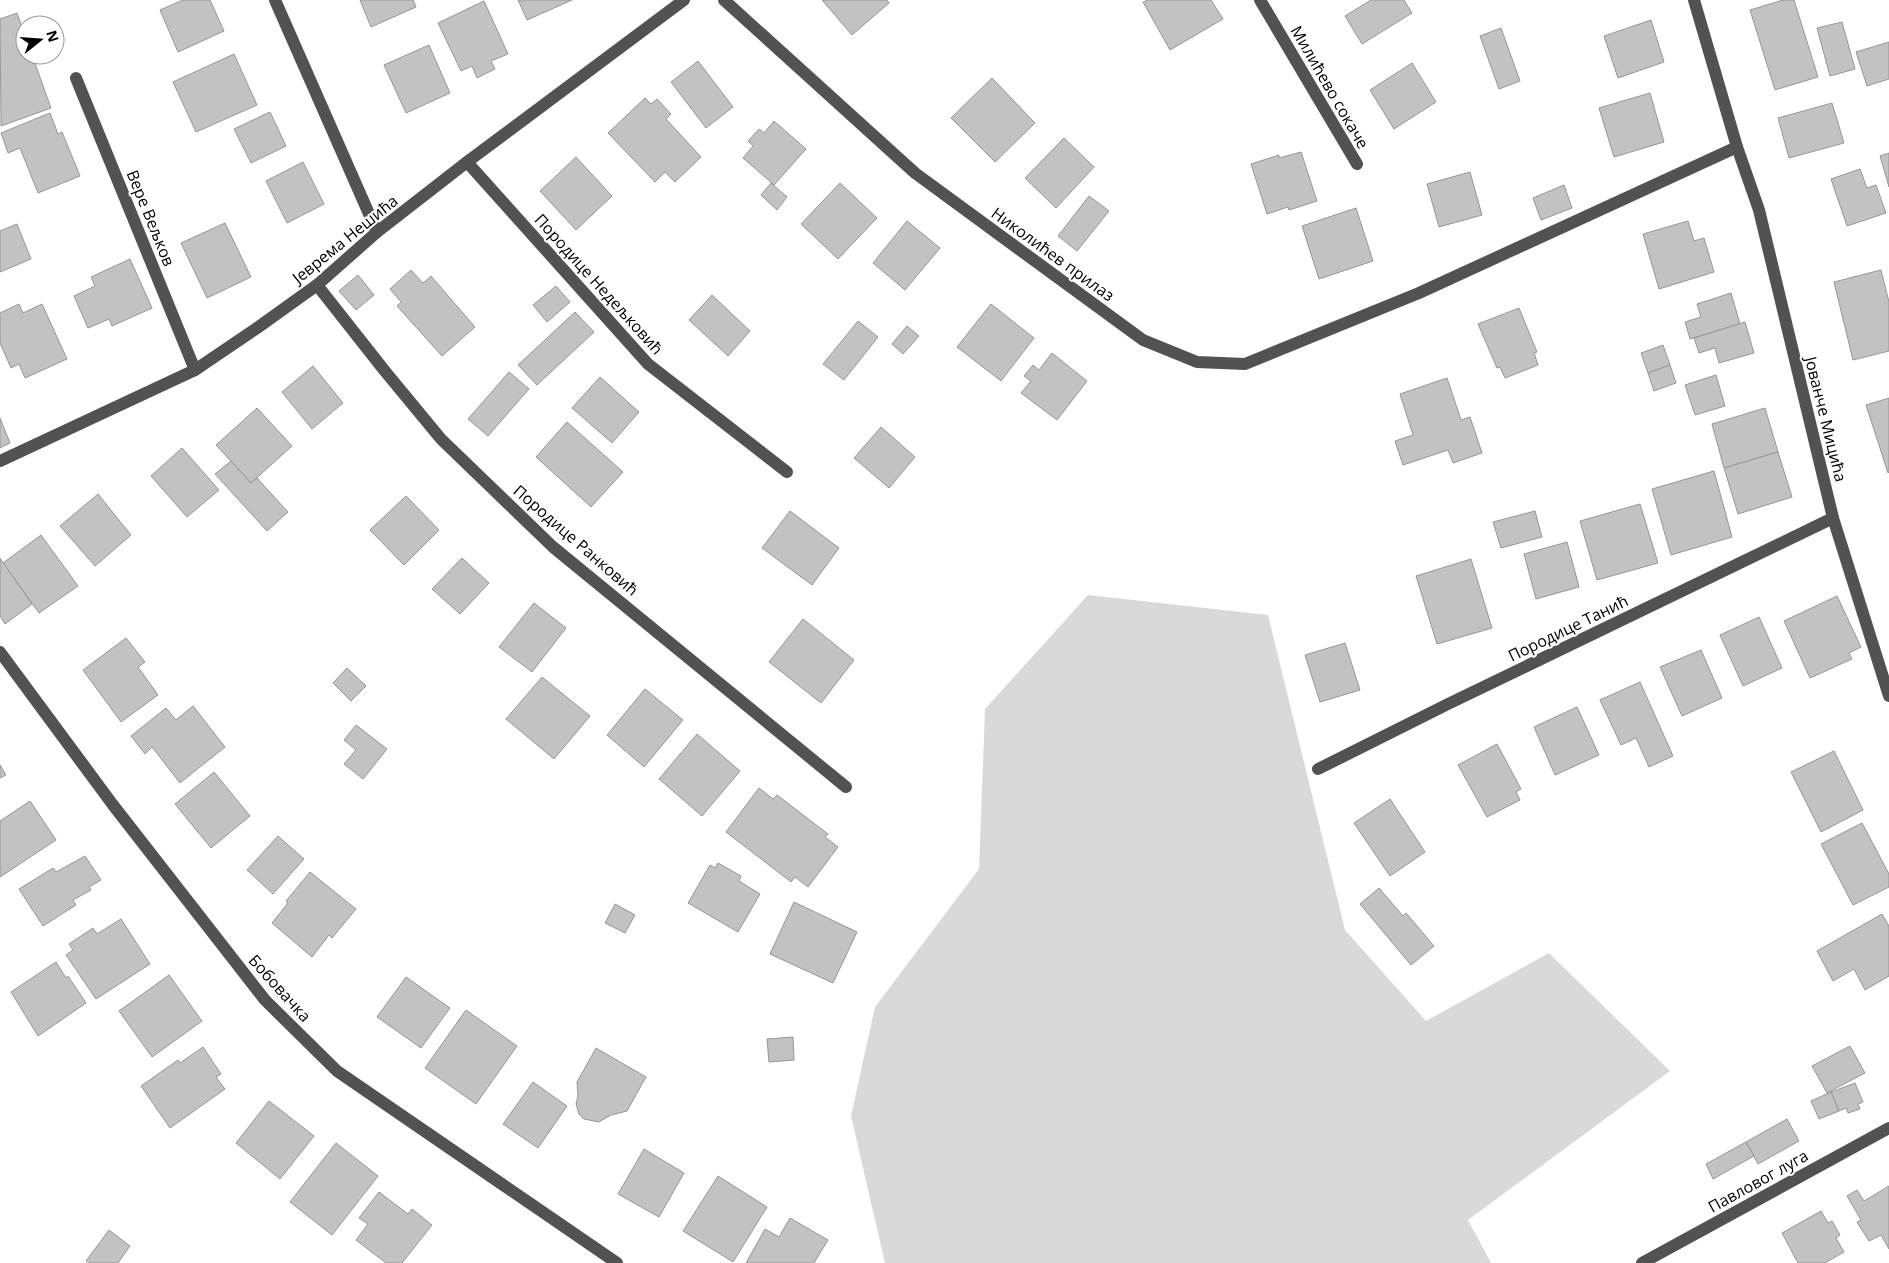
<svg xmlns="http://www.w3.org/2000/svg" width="1889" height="1263" font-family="'Open Sans',sans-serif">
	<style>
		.green { fill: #d9d9d9 }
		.building { fill: #c2c2c2; stroke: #969696 }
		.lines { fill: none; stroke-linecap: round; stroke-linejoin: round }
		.minor { stroke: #525252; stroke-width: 12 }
		.labels { text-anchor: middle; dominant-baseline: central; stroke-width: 4; stroke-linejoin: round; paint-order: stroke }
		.street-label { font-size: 16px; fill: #000; stroke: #fff }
	</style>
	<rect width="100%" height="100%" fill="#fff"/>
	<path class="green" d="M1088 595 1268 615 1345 930 1426 1021 1549 953 1670 1071 1468 1220 1491 1263H885L851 1116 875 1007 979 869 985 709Z"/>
	<g class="building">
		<path d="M183 0H210L224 31 178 52 160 10Z"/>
		<path d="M360 0H413L416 7 371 27Z"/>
		<path d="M518 0H572L527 20Z"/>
		<path d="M822 0H887L889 3 852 35Z"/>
		<path d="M1148 0H1211L1223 19 1170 50 1143 2Z"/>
		<path d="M1371 0H1404L1412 13 1362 44 1345 16Z"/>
		<path d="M1783 0H1794L1818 77 1775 90 1750 10Z"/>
		<path d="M484 1 508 54 491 61 495 69 477 78 472 66 461 71 438 23Z"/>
		<path d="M17 13 25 36V55H32L51 108 1 126 0 19Z"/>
		<path d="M1651 20 1664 62 1618 78 1604 36Z"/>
		<path d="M1842 22 1855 69 1830 76 1817 28Z"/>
		<path d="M1501 28 1520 81 1499 89 1480 36Z"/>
		<path d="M1889 42V79L1867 86 1856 52Z"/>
		<path d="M429 45 450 93 406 113 384 65Z"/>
		<path d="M234 54 257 105 196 132 173 82Z"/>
		<path d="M698 61 733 107 706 128 671 82Z"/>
		<path d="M1412 63 1436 102 1394 129 1370 90Z"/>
		<path d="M992 78 1035 123 995 162 951 118Z"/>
		<path d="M1650 93 1664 142 1614 157 1599 108Z"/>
		<path d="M645 98 651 104 657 99 671 114 666 119 701 157 675 182 665 172 655 182 608 133Z"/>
		<path d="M1832 103 1844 143 1789 158 1778 118Z"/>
		<path d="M270 112 286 146 251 163 234 129Z"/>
		<path d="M50 113 58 134 62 132 80 176 38 193 20 148 8 153 1 133Z"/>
		<path d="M774 121 806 149 774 185 743 158 753 146 748 141 759 129 764 133Z"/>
		<path d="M1064 138 1094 167 1056 208 1025 178Z"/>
		<path d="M1301 152 1317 201 1289 210 1288 207 1267 214 1251 164 1279 155V158Z"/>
		<path d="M1889 153V187L1880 156Z"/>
		<path d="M576 157 612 196 576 230 540 191Z"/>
		<path d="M303 162 324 204 287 223 266 181Z"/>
		<path d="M1860 169 1867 188 1876 185 1886 213 1847 226 1831 179Z"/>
		<path d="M1470 172 1482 215 1439 227 1427 184Z"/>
		<path d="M771 183 787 197 777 210 761 195Z"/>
		<path d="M840 183 877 218 838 259 801 224Z"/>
		<path d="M1564 185 1572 208 1541 220 1533 198Z"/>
		<path d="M1089 196 1109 211 1077 251 1058 236Z"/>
		<path d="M1356 208 1373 261 1319 279 1302 226Z"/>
		<path d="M907 221 940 248 905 290 873 263Z"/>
		<path d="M1688 221 1694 241 1704 238 1714 272 1659 289 1643 234Z"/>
		<path d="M225 223 251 277 207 298 181 243Z"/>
		<path d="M17 224 31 259 0 272V231Z"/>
		<path d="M130 259 152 308 112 326 109 319 88 328 74 296 95 286 91 277Z"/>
		<path d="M411 270 423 283 431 276 475 327 442 356 397 306 401 302 390 289Z"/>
		<path d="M1881 270 1889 302V351L1853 360 1834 282Z"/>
		<path d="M358 275 374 295 356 310 339 291Z"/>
		<path d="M556 286 570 302 547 322 533 305Z"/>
		<path d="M1731 293 1740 324 1690 339 1685 322 1701 317 1697 304Z"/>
		<path d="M712 295 750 331 728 356 689 320Z"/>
		<path d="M19 304 23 313 42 304 67 359 25 378 19 364 11 368 0 343V313Z"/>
		<path d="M991 304 1034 338 1001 381 957 347Z"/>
		<path d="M1519 308 1537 352 1534 353 1538 365 1505 378 1500 367 1497 368 1478 324Z"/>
		<path d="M575 312 594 332 537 385 518 365Z"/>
		<path d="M858 321 878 337 844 380 823 364Z"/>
		<path d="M1745 322 1754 353 1719 363 1715 348 1699 353 1694 338Z"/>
		<path d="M907 326 919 336 903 354 892 344Z"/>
		<path d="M1663 345 1670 365 1648 373 1641 353Z"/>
		<path d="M1052 353 1087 381 1057 420 1021 393 1031 381 1024 376 1033 365 1039 370Z"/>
		<path d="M1670 365 1676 383 1654 391 1648 373Z"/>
		<path d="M313 366 343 403 312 429 282 392Z"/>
		<path d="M509 372 529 389 488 436 468 419Z"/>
		<path d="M1716 375 1725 406 1695 415 1685 385Z"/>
		<path d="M600 377 639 412 612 443 572 408Z"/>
		<path d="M1447 378 1461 420 1470 417 1482 453 1453 463 1448 450 1403 465 1395 441 1413 435 1400 394Z"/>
		<path d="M1889 398V472L1888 473 1866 405Z"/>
		<path d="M257 408 292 446 251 483 216 445Z"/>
		<path d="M1765 408 1778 452 1724 468 1712 424Z"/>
		<path d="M0 418 10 443 0 448Z"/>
		<path d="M567 422 623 472 591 507 536 457Z"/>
		<path d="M881 427 915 457 889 488 854 458Z"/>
		<path d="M182 448 219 490 187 517 151 476Z"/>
		<path d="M1778 452 1792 497 1738 514 1724 468Z"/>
		<path d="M231 461 251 483 257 478 288 512 267 531 215 474Z"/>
		<path d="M1714 471 1732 537 1671 555 1652 489Z"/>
		<path d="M98 494 131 535 95 566 60 526Z"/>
		<path d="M406 496 439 530 404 565 370 530Z"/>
		<path d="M1640 504 1658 563 1597 580 1580 521Z"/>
		<path d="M790 511 839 548 812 585 762 548Z"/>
		<path d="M1535 511 1542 537 1501 548 1493 522Z"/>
		<path d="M41 535 78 586 39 613 3 563Z"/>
		<path d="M1567 542 1579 587 1536 599 1524 554Z"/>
		<path d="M0 558 32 604 5 624 0 616Z"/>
		<path d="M462 558 489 583 460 614 432 589Z"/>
		<path d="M1471 559 1492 628 1437 644 1416 576Z"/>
		<path d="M1837 596 1861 647 1849 653 1852 659 1810 678 1784 621Z"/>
		<path d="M534 603 566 628 532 672 499 647Z"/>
		<path d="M1759 617 1782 668 1743 686 1720 635Z"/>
		<path d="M803 619 854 660 821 703 769 662Z"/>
		<path d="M126 638 145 662 138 667 158 695 121 722 83 670Z"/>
		<path d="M1345 643 1360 690 1320 702 1305 655Z"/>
		<path d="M1701 650 1722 698 1682 716 1660 667Z"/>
		<path d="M347 668 366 686 351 701 333 683Z"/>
		<path d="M542 677 590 716 554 759 506 719Z"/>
		<path d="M1640 682 1673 756 1649 767 1636 738 1621 745 1600 700Z"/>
		<path d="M645 689 683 720 644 767 607 735Z"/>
		<path d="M193 706 225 747 180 783 152 747 145 754 131 736 166 708 176 720Z"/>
		<path d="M1577 707 1599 755 1555 775 1534 727Z"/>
		<path d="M356 725 387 749 363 779 344 764 356 750 344 740Z"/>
		<path d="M697 734 740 771 702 816 659 779Z"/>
		<path d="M1497 744 1521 789 1516 792 1520 800 1487 817 1458 765Z"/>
		<path d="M1834 751 1863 810 1821 832 1791 772Z"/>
		<path d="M0 765 6 775 0 778Z"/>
		<path d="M214 772 250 816 211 848 175 804Z"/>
		<path d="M759 788 773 799 777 795 828 834 825 837 838 847 808 887 795 877 791 882 726 832Z"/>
		<path d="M1390 799 1425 852 1390 876 1354 823Z"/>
		<path d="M30 801 56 840 0 877V821Z"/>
		<path d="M1862 823 1889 874V887L1853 905 1821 844Z"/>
		<path d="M278 836 304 859 273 894 247 870Z"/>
		<path d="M85 856 101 880 89 887 91 890 73 900 76 905 43 926 19 889 53 868 56 872Z"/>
		<path d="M718 863 741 876 739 881 760 894 738 932 688 903 710 865 715 868Z"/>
		<path d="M310 872 356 909 332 938 329 935 312 957 272 923 288 903 286 901Z"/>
		<path d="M1379 888 1403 916 1406 913 1434 946 1411 965 1360 904Z"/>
		<path d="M794 902 857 932 833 983 770 954Z"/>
		<path d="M615 904 635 915 625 933 605 923Z"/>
		<path d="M1882 914 1889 926V976L1865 990 1854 969 1833 981 1817 951Z"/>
		<path d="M121 919 150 964 96 999 66 955 73 950 69 944 93 928 97 934Z"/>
		<path d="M56 962 66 978 68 976 86 1003 38 1036 11 992Z"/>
		<path d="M169 975 202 1021 152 1057 119 1011Z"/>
		<path d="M406 977 450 1008 421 1048 377 1017Z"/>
		<path d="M466 1010 517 1046 476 1104 425 1068Z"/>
		<path d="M793 1037 794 1060 769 1062 767 1039Z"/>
		<path d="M1850 1046 1865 1073 1827 1093 1812 1066Z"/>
		<path d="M203 1047 221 1074 216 1077 225 1089 170 1128 141 1086 178 1060 180 1063Z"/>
		<path d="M596 1048 646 1077 627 1111 611 1115 599 1122 584 1119 579 1114 576 1104 578 1096 577 1082Z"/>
		<path d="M533 1082 567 1106 538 1148 503 1124Z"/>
		<path d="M1855 1083 1863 1102 1858 1104 1860 1109 1848 1113 1846 1108 1839 1111 1831 1092Z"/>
		<path d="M1831 1092 1839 1111 1819 1119 1811 1101Z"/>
		<path d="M269 1101 314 1136 280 1179 236 1143Z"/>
		<path d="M1787 1119 1799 1141 1758 1164 1746 1142Z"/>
		<path d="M1746 1142 1754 1156 1713 1179 1706 1164Z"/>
		<path d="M336 1143 378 1176 332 1235 290 1202Z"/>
		<path d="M644 1149 684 1173 659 1217 618 1194Z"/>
		<path d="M718 1176 767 1207 733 1262 683 1231Z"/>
		<path d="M1889 1186V1249L1881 1235 1869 1241 1857 1222 1861 1220 1847 1196 1857 1190 1864 1201Z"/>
		<path d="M379 1192 408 1214 412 1209 432 1225 402 1263H386L356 1240 368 1224 359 1218Z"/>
		<path d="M1821 1211 1828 1223 1832 1221 1840 1235 1836 1238 1844 1252 1825 1263H1798L1782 1233Z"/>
		<path d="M790 1218 828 1240 814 1263H746L765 1229 779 1237Z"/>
		<path d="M109 1230 130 1246 118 1263H89L86 1261Z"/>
	</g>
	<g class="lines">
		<g class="minor">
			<path d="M275 0 377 232"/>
			<path d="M724 0 915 173 1143 340 1197 362 1245 364 1419 293 1737 147"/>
			<path d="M1260 0 1357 164"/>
			<path d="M1694 0 1737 147 1759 210 1833 518 1889 696"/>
			<path d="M76 78 195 370"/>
			<path d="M467 162 648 364 787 472"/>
			<path d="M317 285 384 370 441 439 553 547 846 787"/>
			<path d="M0 461 195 370 257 328 317 285 377 232 467 162 684 0"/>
			<path d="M0 652 113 805 265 1000 337 1071 617 1263"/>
			<path d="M1318 769 1448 704 1833 518"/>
			<path d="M1642 1263 1889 1128"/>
		</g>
	</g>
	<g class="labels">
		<g class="street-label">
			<text transform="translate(1330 87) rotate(60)">Милићево сокаче</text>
			<text transform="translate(151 218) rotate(68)">Вере Вељков</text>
			<text transform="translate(345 239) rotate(-39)">Јеврема Нешића</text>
			<text transform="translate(1053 254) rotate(36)">Николићев прилаз</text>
			<text transform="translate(599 284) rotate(48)">Породице Недељковић</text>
			<text transform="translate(1826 419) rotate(76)">Јованче Мицића</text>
			<text transform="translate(576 540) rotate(41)">Породице Ранковић</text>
			<text transform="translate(1568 628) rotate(-26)">Породице Танић</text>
			<text transform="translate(280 988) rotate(48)">Бобовачка</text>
			<text transform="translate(1758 1181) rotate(-29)">Павловог луга</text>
		</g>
	</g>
	<g transform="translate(40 40) rotate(73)"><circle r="24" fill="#ffffff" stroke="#999999"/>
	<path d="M0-4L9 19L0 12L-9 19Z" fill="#000000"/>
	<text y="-8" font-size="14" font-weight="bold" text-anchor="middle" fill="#000000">N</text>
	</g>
</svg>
